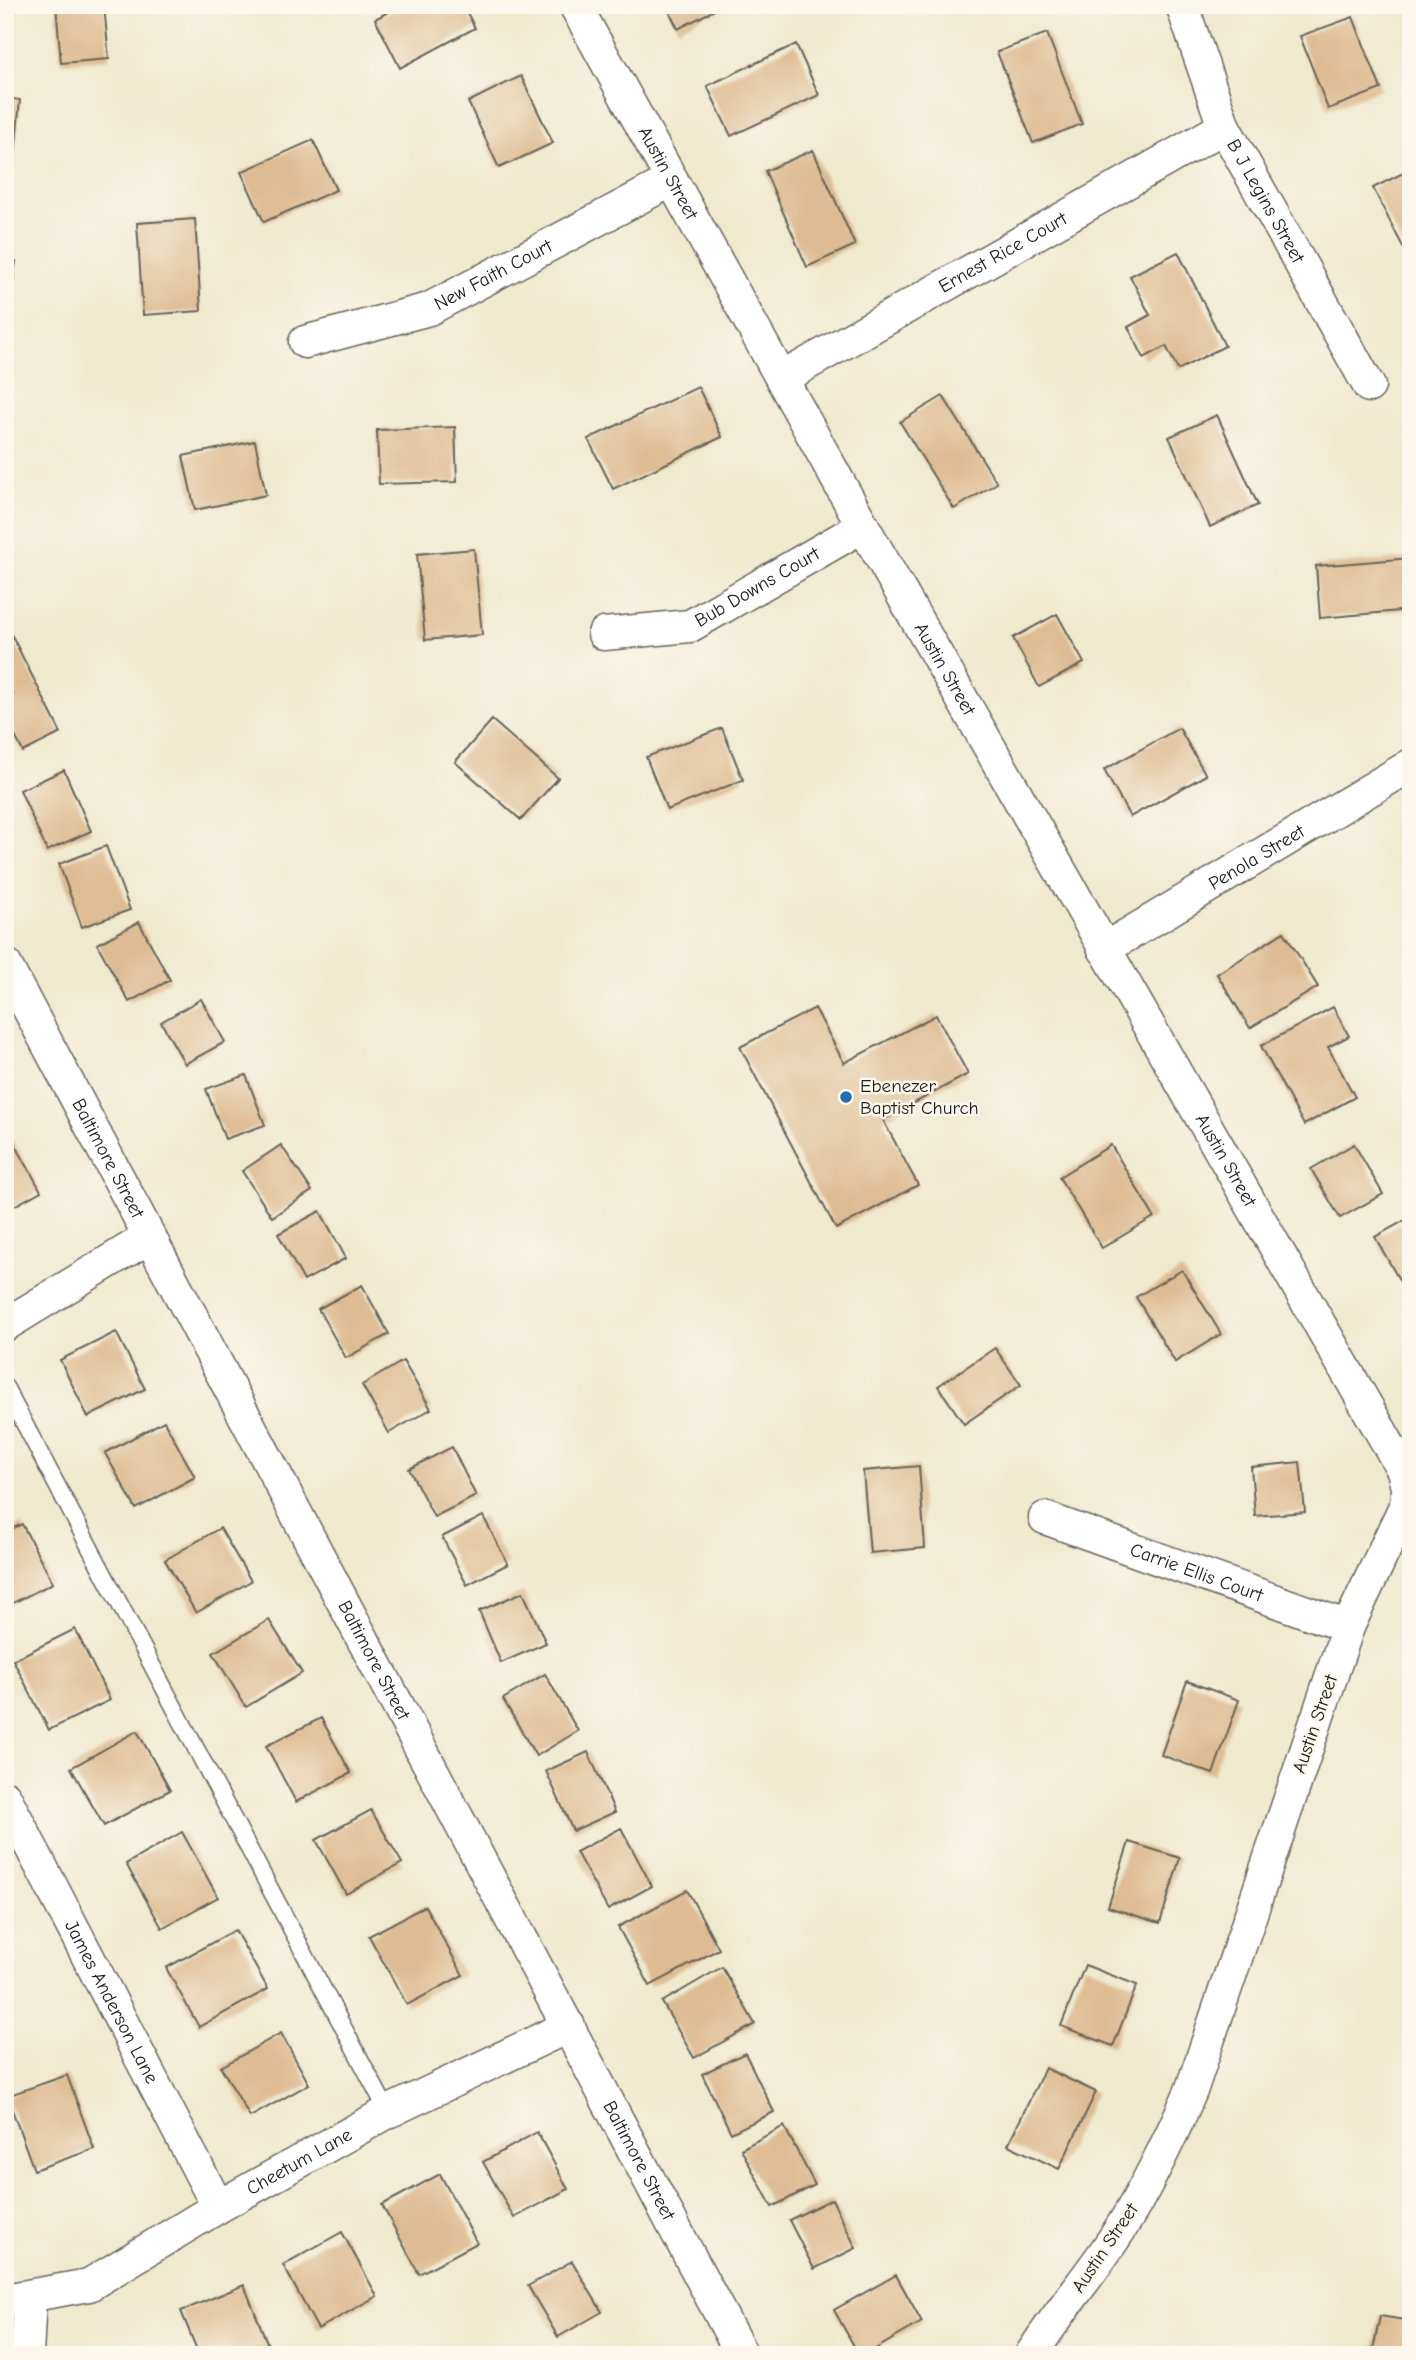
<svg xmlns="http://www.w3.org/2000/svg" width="1416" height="2360" font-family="'Comic Neue',sans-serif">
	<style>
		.building { fill: #debc93 }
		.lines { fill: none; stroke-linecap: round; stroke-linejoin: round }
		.service-casing { stroke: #66645a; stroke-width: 19 }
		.minor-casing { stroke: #66645a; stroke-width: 35 }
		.service { stroke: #fff; stroke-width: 16 }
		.minor { stroke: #fff; stroke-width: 32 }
		.poi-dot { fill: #1f6fb2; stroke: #fbf7ec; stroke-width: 2.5 }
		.labels { text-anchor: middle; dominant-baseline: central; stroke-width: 5; stroke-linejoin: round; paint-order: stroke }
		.street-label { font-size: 19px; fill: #1c1c1c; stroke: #fbf7ec }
		.poi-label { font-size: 19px; fill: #1c1c1c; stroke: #fbf7ec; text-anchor: start }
	</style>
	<rect width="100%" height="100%" fill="#fbf7ec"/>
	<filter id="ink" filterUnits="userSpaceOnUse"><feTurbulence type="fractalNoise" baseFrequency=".0143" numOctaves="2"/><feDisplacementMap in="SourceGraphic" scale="14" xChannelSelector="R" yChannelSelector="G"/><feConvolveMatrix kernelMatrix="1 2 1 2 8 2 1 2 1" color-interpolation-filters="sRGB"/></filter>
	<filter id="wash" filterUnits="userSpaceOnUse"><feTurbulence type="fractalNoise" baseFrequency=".00686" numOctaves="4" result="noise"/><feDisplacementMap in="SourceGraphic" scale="28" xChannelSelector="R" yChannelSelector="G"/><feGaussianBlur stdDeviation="1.57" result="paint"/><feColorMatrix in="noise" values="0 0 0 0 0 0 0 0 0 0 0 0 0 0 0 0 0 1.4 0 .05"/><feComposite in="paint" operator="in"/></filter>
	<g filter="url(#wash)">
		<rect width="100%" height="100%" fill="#efe9ce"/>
		<g id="blocks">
			<g class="building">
				<path d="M56 5H104L109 59 61 63Z"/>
				<path d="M401 5H463L475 28 400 68 375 19Z"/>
				<path d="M666 5H724L678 29Z"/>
				<path d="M1353 17 1381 89 1328 109 1300 36Z"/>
				<path d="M1047 33 1082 124 1033 143 997 52Z"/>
				<path d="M796 44 819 95 731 136 707 86Z"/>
				<path d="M521 76 553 143 499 168 468 102Z"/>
				<path d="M5 98 20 100 15 154 5 153Z"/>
				<path d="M313 140 336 190 264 222 241 172Z"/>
				<path d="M813 150 855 245 807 267 765 171Z"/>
				<path d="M1411 169V251L1406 253 1373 188Z"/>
				<path d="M195 219 201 311 143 315 137 223Z"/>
				<path d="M1178 252 1225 346 1178 370 1166 346 1144 358 1128 327 1150 315 1130 276Z"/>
				<path d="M5 260 16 261 8 315H5Z"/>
				<path d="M698 387 722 437 613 489 588 439Z"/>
				<path d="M943 396 997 483 954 509 900 422Z"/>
				<path d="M1217 415 1258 505 1210 527 1169 437Z"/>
				<path d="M455 427 457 482 379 484 377 430Z"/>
				<path d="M255 441 266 495 195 510 183 456Z"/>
				<path d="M474 549 482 635 425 640 417 554Z"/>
				<path d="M1411 558V610L1320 618 1316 566Z"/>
				<path d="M1057 614 1084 663 1039 687 1013 638Z"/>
				<path d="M5 622 61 733 23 752 5 716V699L13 695 5 679Z"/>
				<path d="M492 720 558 778 521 820 455 762Z"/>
				<path d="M722 728 743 780 667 810 646 757Z"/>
				<path d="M1179 728 1206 775 1130 817 1104 770Z"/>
				<path d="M64 770 91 831 47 851 20 790Z"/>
				<path d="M106 846 130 910 82 927 59 864Z"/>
				<path d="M139 922 170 980 129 1002 97 944Z"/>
				<path d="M1284 932 1318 987 1250 1028 1217 974Z"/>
				<path d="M201 999 225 1042 185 1064 161 1022Z"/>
				<path d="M1333 1007 1349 1036 1328 1047 1355 1097 1304 1125 1261 1046Z"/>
				<path d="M815 1008 844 1063 936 1015 968 1074 883 1120 918 1185 836 1229 740 1047Z"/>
				<path d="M246 1075 265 1125 225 1139 206 1089Z"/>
				<path d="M9 1133 41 1191 5 1211V1135Z"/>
				<path d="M1354 1144 1383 1194 1340 1218 1311 1169Z"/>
				<path d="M281 1145 312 1191 272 1217 242 1171Z"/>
				<path d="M1111 1145 1154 1217 1102 1248 1059 1177Z"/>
				<path d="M320 1211 346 1258 304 1281 278 1234Z"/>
				<path d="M1411 1217V1301L1375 1237Z"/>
				<path d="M1182 1270 1221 1334 1175 1362 1136 1297Z"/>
				<path d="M362 1285 389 1334 346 1358 318 1309Z"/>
				<path d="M116 1332 145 1389 88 1417 60 1360Z"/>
				<path d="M995 1348 1021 1385 964 1424 938 1386Z"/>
				<path d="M403 1361 431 1409 389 1433 362 1385Z"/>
				<path d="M164 1421 195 1477 136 1509 105 1453Z"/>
				<path d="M452 1447 476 1496 434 1517 409 1469Z"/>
				<path d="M1300 1462 1305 1512 1255 1516 1251 1467Z"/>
				<path d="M919 1466 925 1548 870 1553 863 1471Z"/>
				<path d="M483 1516 508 1564 467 1585 442 1537Z"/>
				<path d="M22 1524 53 1583 5 1607V1532Z"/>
				<path d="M220 1528 251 1581 196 1613 165 1560Z"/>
				<path d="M523 1592 546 1643 501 1663 479 1611Z"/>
				<path d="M269 1620 302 1673 246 1707 213 1653Z"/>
				<path d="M75 1629 110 1700 49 1730 13 1660Z"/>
				<path d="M545 1674 578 1731 536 1756 503 1699Z"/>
				<path d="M1187 1681 1239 1700 1213 1774 1161 1755Z"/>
				<path d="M321 1718 351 1773 296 1802 266 1746Z"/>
				<path d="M137 1731 170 1790 104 1826 71 1768Z"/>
				<path d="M588 1752 615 1812 573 1831 546 1771Z"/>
				<path d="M371 1810 402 1863 346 1894 316 1840Z"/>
				<path d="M621 1828 652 1886 608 1910 576 1852Z"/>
				<path d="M182 1832 218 1897 162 1928 126 1864Z"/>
				<path d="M1129 1842 1180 1858 1160 1923 1108 1907Z"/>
				<path d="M687 1890 719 1949 650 1986 618 1927Z"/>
				<path d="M425 1906 463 1975 407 2005 369 1936Z"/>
				<path d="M235 1930 268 1989 199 2027 166 1968Z"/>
				<path d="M1085 1965 1137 1985 1113 2046 1061 2026Z"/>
				<path d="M722 1967 755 2024 694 2058 662 2002Z"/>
				<path d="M281 2033 309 2084 250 2117 221 2067Z"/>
				<path d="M745 2053 774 2112 731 2133 702 2074Z"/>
				<path d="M1045 2068 1096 2092 1059 2169 1008 2145Z"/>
				<path d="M67 2075 94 2149 34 2170 7 2096Z"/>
				<path d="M784 2126 815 2185 772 2207 741 2149Z"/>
				<path d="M537 2132 568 2189 514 2218 483 2162Z"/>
				<path d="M440 2174 477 2243 419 2274 382 2205Z"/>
				<path d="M832 2199 856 2248 814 2269 789 2220Z"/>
				<path d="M342 2232 377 2296 318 2329 283 2265Z"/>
				<path d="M572 2261 602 2312 558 2337 528 2286Z"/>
				<path d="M896 2275 922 2322 865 2355H859L834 2310Z"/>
				<path d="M244 2285 272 2355H199L181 2311Z"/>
				<path d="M1380 2316 1411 2321V2355H1372Z"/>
			</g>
		</g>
	</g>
	<g filter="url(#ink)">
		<use href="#blocks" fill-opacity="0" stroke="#66645a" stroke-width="2"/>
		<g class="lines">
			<g class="service-casing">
				<path id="service" d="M5 1387 388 2112"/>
			</g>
			<g class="minor-casing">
				<g id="minor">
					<path id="s1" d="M575 5 863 526 1403 1470 1407 1488V1502L1348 1627 1191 2091C1170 2139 1148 2186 1119 2231 1092 2273 1058 2312 1031 2355"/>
					<path id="s2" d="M1182 5 1224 127 1369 386"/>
					<path id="s3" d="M305 342 429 309 672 180"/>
					<path id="s4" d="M782 378 1224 127"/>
					<path id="s5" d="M604 634 690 626 863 526"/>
					<path id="s6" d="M1104 949 1411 765"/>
					<path id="s7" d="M5 964 742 2355"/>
					<path d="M5 1325 149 1237"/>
					<path id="s8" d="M1045 1518 1348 1627"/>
					<path id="s9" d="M5 1797 218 2207"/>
					<path id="s10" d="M5 2300 89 2285 218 2207 388 2112 569 2026"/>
					<path d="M27 2355 30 2297"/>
				</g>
			</g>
			<use href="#service" class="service"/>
			<use href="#minor" class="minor"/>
		</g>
	</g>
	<circle class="poi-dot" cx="846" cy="1097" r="7"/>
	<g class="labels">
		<g class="street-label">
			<text stroke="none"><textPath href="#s1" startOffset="192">Austin Street</textPath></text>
			<text stroke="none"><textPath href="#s2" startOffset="214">B J Legins Street</textPath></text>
			<text stroke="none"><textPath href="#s4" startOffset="254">Ernest Rice Court</textPath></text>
			<text stroke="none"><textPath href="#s3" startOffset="201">New Faith Court</textPath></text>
			<text stroke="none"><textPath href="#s5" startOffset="164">Bub Downs Court</textPath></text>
			<text stroke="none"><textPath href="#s1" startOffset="760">Austin Street</textPath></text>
			<text stroke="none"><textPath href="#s6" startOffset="178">Penola Street</textPath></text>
			<text stroke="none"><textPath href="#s7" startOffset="220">Baltimore Street</textPath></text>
			<text stroke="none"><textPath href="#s1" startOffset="1326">Austin Street</textPath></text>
			<text stroke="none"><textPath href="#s8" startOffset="161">Carrie Ellis Court</textPath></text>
			<text stroke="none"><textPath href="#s7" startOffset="788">Baltimore Street</textPath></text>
			<text transform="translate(1315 1724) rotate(-71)">Austin Street</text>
			<text stroke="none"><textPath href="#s9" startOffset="231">James Anderson Lane</textPath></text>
			<text stroke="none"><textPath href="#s7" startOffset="1354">Baltimore Street</textPath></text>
			<text stroke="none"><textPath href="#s10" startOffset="329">Cheetum Lane</textPath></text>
			<text transform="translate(1105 2248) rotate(-56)">Austin Street</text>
		</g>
		<g class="poi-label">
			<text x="860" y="1086">Ebenezer<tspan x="860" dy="22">Baptist Church</tspan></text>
		</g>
	</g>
	<rect width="1416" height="2360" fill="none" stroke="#fbf7ec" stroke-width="28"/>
</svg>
